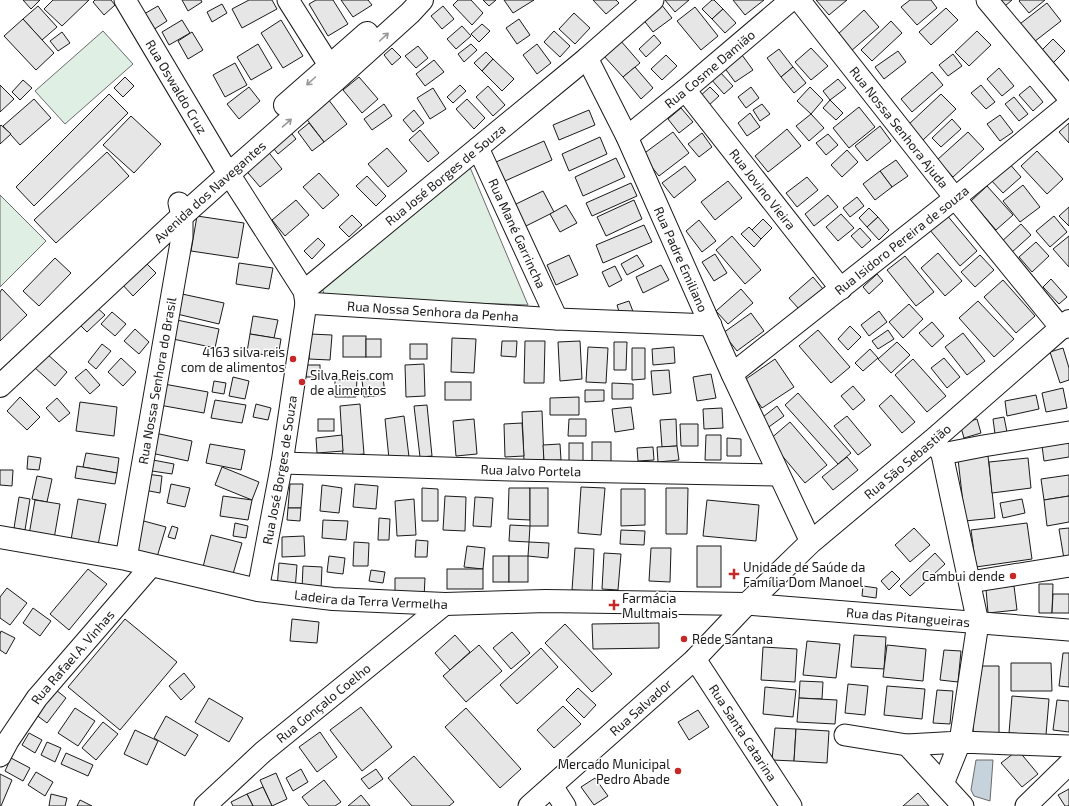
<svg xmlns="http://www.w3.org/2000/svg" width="1069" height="806" font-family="'Exo 2',sans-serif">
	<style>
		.green { fill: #e0efe3; stroke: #6a6a6a }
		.water { fill: #c6d2dc; stroke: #6a6a6a }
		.building { fill: #e6e6e6; stroke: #1a1a1a }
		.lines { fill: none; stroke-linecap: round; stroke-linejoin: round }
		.minor-casing { stroke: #1a1a1a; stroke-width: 23 }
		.major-casing { stroke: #1a1a1a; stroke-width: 24 }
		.minor { stroke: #fff; stroke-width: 21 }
		.major { stroke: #fff; stroke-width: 22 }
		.oneway { stroke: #989898 }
		.poi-dot { fill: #c62828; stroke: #fff; stroke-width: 1.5 }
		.labels { text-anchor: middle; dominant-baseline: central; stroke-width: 3; stroke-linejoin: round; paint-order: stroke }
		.street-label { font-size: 13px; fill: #1a1a1a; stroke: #fff }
		.poi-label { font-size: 13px; fill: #1a1a1a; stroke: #fff; text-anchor: start }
	</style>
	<rect width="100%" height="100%" fill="#fff"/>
	<g class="green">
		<path d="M103 31 133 64 65 124 35 91Z"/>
		<path d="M469 165 528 305 325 298 322 287Z"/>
		<path d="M0 195 46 241 0 287Z"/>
	</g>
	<path class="water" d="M976 760H993L990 801 974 796 971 790Z"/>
	<g class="building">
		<path d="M23 0H40L31 9Z"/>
		<path d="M53 0H89L62 26 44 9Z"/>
		<path d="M95 0H111L115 5 104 15 93 2Z"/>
		<path d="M182 0H201L202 2 188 11Z"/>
		<path d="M249 0H272L277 9 242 28 232 9Z"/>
		<path d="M316 0H333L348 24 328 36 309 4Z"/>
		<path d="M341 0H368L372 5 353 17Z"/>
		<path d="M458 0H471L483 13 472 25 453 5Z"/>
		<path d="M483 0H496L489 6Z"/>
		<path d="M504 0H534L513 13Z"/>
		<path d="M593 0H616L619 3 606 14Z"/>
		<path d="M665 0H689L675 12Z"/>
		<path d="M712 0H714L723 9 712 19 702 9Z"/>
		<path d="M733 0H764L745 15Z"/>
		<path d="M816 0H847L829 15Z"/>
		<path d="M910 0H931L937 8 917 25 901 7Z"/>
		<path d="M1001 0H1012L1005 6Z"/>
		<path d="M1020 0H1045L1029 13 1019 1Z"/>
		<path d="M1047 3 1061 21 1030 45 1016 27Z"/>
		<path d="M222 4 227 13 212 22 207 12Z"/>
		<path d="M661 4 672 18 653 32 642 18Z"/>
		<path d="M38 6 57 27 42 40 23 19Z"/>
		<path d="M158 6 167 21 153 30 144 14Z"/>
		<path d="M443 6 454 19 442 29 431 16Z"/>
		<path d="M695 7 718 36 701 50 677 21Z"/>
		<path d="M946 8 958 20 931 45 919 32Z"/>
		<path d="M723 9 736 23 725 33 712 19Z"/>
		<path d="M864 10 879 27 851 51 837 35Z"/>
		<path d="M574 13 590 28 575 44 559 29Z"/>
		<path d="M23 19 54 53 36 70 4 36Z"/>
		<path d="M519 19 530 35 517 44 506 28Z"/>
		<path d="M182 20 190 33 169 45 162 32Z"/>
		<path d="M281 20 303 56 283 68 261 33Z"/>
		<path d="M891 21 902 33 872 61 861 50Z"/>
		<path d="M482 24 490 31 479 42 471 34Z"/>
		<path d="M462 26 471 36 456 49 447 39Z"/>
		<path d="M554 31 570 46 560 57 544 42Z"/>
		<path d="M977 31 991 45 969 66 955 52Z"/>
		<path d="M62 32 70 43 58 51 50 41Z"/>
		<path d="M192 32 203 50 188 59 178 41Z"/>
		<path d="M654 35 661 43 646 57 639 49Z"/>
		<path d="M1053 39 1065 51 1051 65 1039 53Z"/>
		<path d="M620 40 640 63 623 77 603 55Z"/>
		<path d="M258 44 272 68 251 80 237 57Z"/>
		<path d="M471 44 477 50 464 62 458 54Z"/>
		<path d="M537 44 551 63 537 74 523 55Z"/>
		<path d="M418 46 428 58 416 68 405 56Z"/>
		<path d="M392 48 401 57 392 65 384 55Z"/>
		<path d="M811 48 828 66 811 80 795 62Z"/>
		<path d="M779 49 793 67 781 77 767 58Z"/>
		<path d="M898 51 906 62 884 79 875 67Z"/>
		<path d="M486 52 493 59 482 71 474 63Z"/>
		<path d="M953 54 962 66 948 76 939 65Z"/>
		<path d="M666 55 677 66 662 80 651 69Z"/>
		<path d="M742 55 753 70 735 82 724 67Z"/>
		<path d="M493 59 514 79 502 91 482 71Z"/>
		<path d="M434 60 444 72 425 86 416 74Z"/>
		<path d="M235 63 247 85 225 97 213 75Z"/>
		<path d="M635 67 653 88 641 99 623 77Z"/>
		<path d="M793 67 806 83 794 93 781 77Z"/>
		<path d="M999 68 1014 86 1002 96 987 79Z"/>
		<path d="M718 70 733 86 724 94 710 78Z"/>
		<path d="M932 72 943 85 912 112 901 99Z"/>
		<path d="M125 77 134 86 123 97 114 88Z"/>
		<path d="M359 77 378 99 362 113 343 90Z"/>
		<path d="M838 79 846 88 830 100 823 91Z"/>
		<path d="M23 80 32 88 20 100 12 92Z"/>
		<path d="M0 85 14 99 0 112Z"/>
		<path d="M460 85 466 91 453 103 447 97Z"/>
		<path d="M981 85 995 102 986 109 971 93Z"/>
		<path d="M488 86 505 105 493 116 476 97Z"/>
		<path d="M1030 86 1043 102 1033 111 1019 95Z"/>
		<path d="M249 87 260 101 239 119 227 104Z"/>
		<path d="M710 87 719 96 708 106 699 97Z"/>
		<path d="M751 87 759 98 746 108 738 97Z"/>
		<path d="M810 87 823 100 811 114 797 101Z"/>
		<path d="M433 88 446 109 430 119 417 98Z"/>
		<path d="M109 94 128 113 34 206 16 187Z"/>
		<path d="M941 94 956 109 923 140 908 125Z"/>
		<path d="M1014 97 1028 114 1019 121 1005 104Z"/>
		<path d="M34 99 51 118 20 145 3 126Z"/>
		<path d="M328 99 347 124 324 142 305 117Z"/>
		<path d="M467 99 485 118 474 129 456 109Z"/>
		<path d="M830 100 843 113 836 120 823 108Z"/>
		<path d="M384 104 392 116 372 130 364 119Z"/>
		<path d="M762 104 770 114 760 121 753 110Z"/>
		<path d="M859 107 875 127 849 148 833 128Z"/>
		<path d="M681 108 693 122 679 133 668 119Z"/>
		<path d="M414 110 424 123 413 132 403 120Z"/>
		<path d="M589 110 595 125 559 140 553 125Z"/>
		<path d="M750 113 760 127 747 136 738 123Z"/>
		<path d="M811 114 824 128 809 141 796 126Z"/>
		<path d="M1000 115 1013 132 1000 141 987 124Z"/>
		<path d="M131 116 161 144 134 173 103 145Z"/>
		<path d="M952 119 961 129 941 147 932 138Z"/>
		<path d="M309 123 324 142 312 151 298 132Z"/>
		<path d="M1069 123V143L1059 132Z"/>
		<path d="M1 125 11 134 0 144V126Z"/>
		<path d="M880 126 891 141 867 161 855 146Z"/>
		<path d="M288 129 296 139 278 154 270 144Z"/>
		<path d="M787 129 801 146 768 172 755 156Z"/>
		<path d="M420 130 439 153 428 162 409 140Z"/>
		<path d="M673 132 689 153 659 176 642 155Z"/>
		<path d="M968 132 984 149 953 177 937 160Z"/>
		<path d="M702 133 712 147 699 157 688 144Z"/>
		<path d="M828 134 838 145 826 155 816 143Z"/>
		<path d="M600 137 607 154 569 171 562 154Z"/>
		<path d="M544 141 552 160 505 181 496 162Z"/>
		<path d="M387 148 407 171 388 187 368 164Z"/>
		<path d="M266 149 282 169 260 187 243 167Z"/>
		<path d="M847 150 858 162 842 177 831 165Z"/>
		<path d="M1037 151 1063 179 1047 194 1021 166Z"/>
		<path d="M107 152 129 176 56 243 34 220Z"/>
		<path d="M616 158 625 177 583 196 575 177Z"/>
		<path d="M896 160 908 176 892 187 880 171Z"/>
		<path d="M1008 162 1021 177 1003 193 990 179Z"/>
		<path d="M685 166 696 180 674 198 662 183Z"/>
		<path d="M880 171 892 187 875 200 863 184Z"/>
		<path d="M319 173 339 195 323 209 303 187Z"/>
		<path d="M367 176 386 196 376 206 356 186Z"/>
		<path d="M807 177 818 190 797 207 786 193Z"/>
		<path d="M728 181 742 198 715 220 701 202Z"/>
		<path d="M631 183 637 196 592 216 586 203Z"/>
		<path d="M1023 185 1040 207 1020 222 1003 201Z"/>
		<path d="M987 186 1013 215 996 230 971 201Z"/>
		<path d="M543 191 554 212 524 227 514 205Z"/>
		<path d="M828 195 838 207 814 226 805 214Z"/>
		<path d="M857 197 864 206 850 217 843 208Z"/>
		<path d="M296 200 309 215 285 236 272 220Z"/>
		<path d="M634 200 642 219 606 236 597 217Z"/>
		<path d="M566 205 577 223 560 232 550 214Z"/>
		<path d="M1069 207V226L1059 216Z"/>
		<path d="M869 208 878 217 867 227 859 218Z"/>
		<path d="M841 214 854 228 838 241 826 227Z"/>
		<path d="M946 214 977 251 960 266 929 229Z"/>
		<path d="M352 215 362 225 349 237 339 227Z"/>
		<path d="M197 216 244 223 238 258 191 251Z"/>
		<path d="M1054 216 1067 232 1050 247 1036 231Z"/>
		<path d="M878 217 889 230 879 240 867 227Z"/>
		<path d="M763 219 772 228 761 239 752 230Z"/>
		<path d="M699 220 716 241 702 252 686 231Z"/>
		<path d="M1021 224 1031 235 1011 253 1001 242Z"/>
		<path d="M644 225 652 242 603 263 596 245Z"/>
		<path d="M749 227 761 239 754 247 741 234Z"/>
		<path d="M860 228 871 240 862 248 851 236Z"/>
		<path d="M732 236 761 270 745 284 716 250Z"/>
		<path d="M1069 236V267L1053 249Z"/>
		<path d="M318 238 325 245 312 259 304 251Z"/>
		<path d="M1036 242 1049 256 1032 272 1019 257Z"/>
		<path d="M938 253 962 281 945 296 921 268Z"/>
		<path d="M715 254 727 273 714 281 702 262Z"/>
		<path d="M569 255 578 275 556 285 547 265Z"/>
		<path d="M637 255 644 266 627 275 621 264Z"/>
		<path d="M980 255 994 270 975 287 961 272Z"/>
		<path d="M905 256 934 292 916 306 887 270Z"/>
		<path d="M55 258 71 273 39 306 23 291Z"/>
		<path d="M143 260 156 273 133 296 120 282Z"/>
		<path d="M239 263 273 268 269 289 236 284Z"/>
		<path d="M661 265 669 280 643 293 636 277Z"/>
		<path d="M615 266 622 280 609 287 602 272Z"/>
		<path d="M877 274 883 281 869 294 863 287Z"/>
		<path d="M813 277 823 289 799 309 789 298Z"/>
		<path d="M1051 279 1067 297 1059 304 1043 287Z"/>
		<path d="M1003 280 1035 316 1016 333 984 297Z"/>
		<path d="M2 289 27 315 0 341V292Z"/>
		<path d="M741 289 753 303 728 324 716 311Z"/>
		<path d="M182 294 224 303 219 324 177 314Z"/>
		<path d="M629 301 634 314 621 318 617 305Z"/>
		<path d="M978 301 1014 339 994 357 959 318Z"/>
		<path d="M93 304 105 315 87 332 76 321Z"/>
		<path d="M909 304 923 319 903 338 889 322Z"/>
		<path d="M879 311 887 322 869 336 861 325Z"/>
		<path d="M112 312 126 324 115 336 101 324Z"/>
		<path d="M751 313 764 331 737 351 723 333Z"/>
		<path d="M253 316 278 320 274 338 250 334Z"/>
		<path d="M177 320 219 329 215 348 173 339Z"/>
		<path d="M932 322 944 336 932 347 919 333Z"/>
		<path d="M850 326 861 337 848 350 838 339Z"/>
		<path d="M135 329 149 342 139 354 124 341Z"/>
		<path d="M818 330 850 367 831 383 799 346Z"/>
		<path d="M888 330 894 339 878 349 872 341Z"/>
		<path d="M963 333 985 361 967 375 945 347Z"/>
		<path d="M250 334 281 339 278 357 247 352Z"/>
		<path d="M310 334 332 335 330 360 309 359Z"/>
		<rect x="343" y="336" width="23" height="21"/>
		<path d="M452 338 476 339 474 373 451 372Z"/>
		<rect x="366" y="339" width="15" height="18"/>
		<path d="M502 341H517L516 357 501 356Z"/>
		<path d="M525 341H545L544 383H524Z"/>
		<path d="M580 341 582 379 560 381 558 342Z"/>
		<path d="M614 342H627L626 370H614Z"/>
		<path d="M897 342 910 355 891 373 878 359Z"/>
		<path d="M102 344 111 351 96 369 88 362Z"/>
		<rect x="410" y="344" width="17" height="15"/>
		<path d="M588 347 608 348 606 383 586 382Z"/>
		<path d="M674 347 675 363 653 365 652 349Z"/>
		<path d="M632 348H645V379L632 380Z"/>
		<path d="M1063 348 1069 368V380L1060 383 1050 352Z"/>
		<path d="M870 349 878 358 863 371 855 363Z"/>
		<path d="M46 353 67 372 55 386 34 367Z"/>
		<path d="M121 358 136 372 123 386 108 372Z"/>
		<path d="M944 358 960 377 947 388 931 368Z"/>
		<path d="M775 359 794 387 762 408 743 381Z"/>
		<path d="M913 359 946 396 927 412 895 375Z"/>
		<path d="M424 364 425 396 406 397 405 365Z"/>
		<rect x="306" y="365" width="14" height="12"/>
		<path d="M86 369 100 385 90 394 75 378Z"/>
		<path d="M669 370 671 393 653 395 651 371Z"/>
		<path d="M711 374 716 398 697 401 693 377Z"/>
		<path d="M233 377 249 381 245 399 229 396Z"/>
		<path d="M383 377 385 395 364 397 362 380Z"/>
		<path d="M357 379 356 397H335V380Z"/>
		<path d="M214 381 226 383 224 394 212 392Z"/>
		<rect x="445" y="382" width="26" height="18"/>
		<path d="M612 383 633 384V399H612Z"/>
		<path d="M164 384 208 392 204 413 159 405Z"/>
		<path d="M853 386 865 400 853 410 841 396Z"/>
		<path d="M1063 388 1067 408 1046 412 1042 393Z"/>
		<path d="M585 390H604V401L585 402Z"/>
		<path d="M798 393 851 453 838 464 785 405Z"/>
		<path d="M891 395 915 422 902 433 879 406Z"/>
		<path d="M1036 395 1039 409 1007 416 1005 401Z"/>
		<path d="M20 397 40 417 27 430 7 411Z"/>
		<path d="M579 397V415H550V398Z"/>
		<path d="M57 398 70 413 59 422 46 408Z"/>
		<path d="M215 400 246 405 242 423 211 418Z"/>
		<path d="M80 402 117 407 114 436 76 431Z"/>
		<path d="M256 404 271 408 268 420 253 417Z"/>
		<path d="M360 404 364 454 343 456 340 406Z"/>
		<path d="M427 405 432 456 420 457 414 406Z"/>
		<path d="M777 406 784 416 766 429 759 420Z"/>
		<path d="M631 407 634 429 615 432 612 409Z"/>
		<path d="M722 408 723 428 704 429 703 409Z"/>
		<path d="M542 411 544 461H524L522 412Z"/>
		<path d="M404 416 409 457 389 459 385 419Z"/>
		<path d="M847 416 871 445 858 455 834 426Z"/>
		<path d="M1004 417 1007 432 995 434 993 419Z"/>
		<rect x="318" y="419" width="16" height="12"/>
		<path d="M474 419 477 454 456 456 453 421Z"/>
		<path d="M569 419H586V436H568Z"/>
		<path d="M676 419 677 446 662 447 660 420Z"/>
		<path d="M977 419 981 433 964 438 960 424Z"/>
		<path d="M790 422 827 465 805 483 769 440Z"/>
		<path d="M522 423 524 456 505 457 504 424Z"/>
		<path d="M680 424H698V446H681Z"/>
		<path d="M155 433 192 441 188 461 151 453Z"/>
		<path d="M342 435 343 451 317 453 316 438Z"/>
		<path d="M706 435H721V460H705Z"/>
		<path d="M727 438 741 439V456H727Z"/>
		<rect x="592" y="442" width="19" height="20"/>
		<path d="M1069 442V457L1044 461 1042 446Z"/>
		<rect x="569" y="443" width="14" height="19"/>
		<path d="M210 444 245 450 241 470 206 463Z"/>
		<path d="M560 444 561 460 544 461 543 445Z"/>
		<path d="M677 446 679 460 658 462 657 447Z"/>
		<path d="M653 447 654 460 638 461 637 448Z"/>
		<path d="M86 453 119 458 117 473 83 467Z"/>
		<path d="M28 456 41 458 39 470 27 469Z"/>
		<path d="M988 456 995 518 965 521 958 459Z"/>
		<path d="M847 457 858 470 833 490 822 477Z"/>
		<path d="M1028 458 1031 488 992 493 989 462Z"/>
		<path d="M153 460 174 464 172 474 152 471Z"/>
		<path d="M77 466 117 473 115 484 75 478Z"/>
		<path d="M222 467 259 482 252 500 215 485Z"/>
		<path d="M0 470H13L12 486 0 485Z"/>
		<path d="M146 474 162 476 160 493 144 490Z"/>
		<path d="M1069 475V496L1044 500 1041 479Z"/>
		<path d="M37 476 52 479 47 502 32 499Z"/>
		<path d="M171 484 190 488 185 507 167 503Z"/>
		<path d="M290 484H303L301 508H288Z"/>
		<path d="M355 484 378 486 376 509 353 507Z"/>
		<path d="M322 485 342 488 339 513 320 511Z"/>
		<path d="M581 487 605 488 601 535 578 533Z"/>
		<path d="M422 488 438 489V521H422Z"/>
		<path d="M509 488H530V520L508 519Z"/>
		<rect x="530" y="488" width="18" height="38"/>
		<path d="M666 488H688L687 534H666Z"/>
		<path d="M621 489H645V525L621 526Z"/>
		<path d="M223 496 252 500 248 520 220 516Z"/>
		<path d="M445 496 466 497 465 531 443 530Z"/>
		<path d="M1069 496V522L1047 526 1044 500Z"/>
		<path d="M19 497 30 499 25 530 14 528Z"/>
		<path d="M475 497 493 498 491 527 473 526Z"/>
		<path d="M78 499 106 504 98 545 71 540Z"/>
		<path d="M414 499 416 535 397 536 395 501Z"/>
		<path d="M1022 499 1025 513 1003 518 1000 503Z"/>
		<path d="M35 500 60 504 54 539 29 535Z"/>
		<path d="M707 500 759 505 756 541 703 536Z"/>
		<path d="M288 508H301L300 521 287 520Z"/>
		<path d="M379 518 390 519 389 540H378Z"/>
		<path d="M140 520 166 527 157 557 132 550Z"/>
		<path d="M323 520 348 521 346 540 322 538Z"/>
		<path d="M235 523 248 526 246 538 233 536Z"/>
		<path d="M1027 523 1032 559 976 567 971 530Z"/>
		<path d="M510 525 530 526 529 542 509 541Z"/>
		<path d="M172 526 178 528 175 539 168 537Z"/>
		<path d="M914 528 930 545 910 562 895 545Z"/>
		<path d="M1069 528V558L1064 559 1059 529Z"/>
		<path d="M621 530 645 531 644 545 620 544Z"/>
		<path d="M211 535 242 543 233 574 203 567Z"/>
		<path d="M304 536 305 556 282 557V537Z"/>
		<path d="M416 540 428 541 427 557H415Z"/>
		<path d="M354 542 369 543 368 566H353Z"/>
		<path d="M529 542 549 543 548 558 528 556Z"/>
		<path d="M467 546 485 548 483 569 464 567Z"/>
		<rect x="697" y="546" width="24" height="41"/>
		<path d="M575 548 594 549 592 591 572 590Z"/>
		<path d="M651 548H671L670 582 649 581Z"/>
		<path d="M604 553 621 554 618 590 602 589Z"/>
		<path d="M935 553 945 564 910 596 900 586Z"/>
		<path d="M329 556 345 558 343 574 327 572Z"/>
		<rect x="493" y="556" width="16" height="26"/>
		<rect x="509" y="556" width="19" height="26"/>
		<path d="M279 563 297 565 295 590 277 588Z"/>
		<path d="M303 566 322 567 321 590 302 589Z"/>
		<path d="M88 569 107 584 69 630 50 614Z"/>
		<rect x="447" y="569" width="36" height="20"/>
		<path d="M371 570 385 572 383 583 369 581Z"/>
		<path d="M892 571 900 579 889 590 881 581Z"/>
		<path d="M395 578H425L424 598H395Z"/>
		<path d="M1039 584H1053L1052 613H1039Z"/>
		<path d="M863 586 877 588 876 598 862 596Z"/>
		<path d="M1014 586 1017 610 988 613 986 589Z"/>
		<path d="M7 588 27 603 10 625 0 618V597Z"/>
		<path d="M1053 594H1069V613H1052Z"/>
		<path d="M33 608 51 621 40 636 23 623Z"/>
		<path d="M125 619 177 662 120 730 68 687Z"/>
		<path d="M292 619 319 622 317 643 290 641Z"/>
		<path d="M659 623V648L593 649 592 624Z"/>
		<path d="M565 624 612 674 592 692 545 643Z"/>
		<path d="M1 631 15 638 6 654 0 650V634Z"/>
		<path d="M512 632 530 653 511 669 493 648Z"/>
		<path d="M455 635 470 652 450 670 435 653Z"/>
		<path d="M854 635 886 637 884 669 851 667Z"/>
		<path d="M807 641 840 644 836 678 803 675Z"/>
		<path d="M479 645 502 671 466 702 443 676Z"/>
		<path d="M887 645 926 649 923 681 883 677Z"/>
		<path d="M763 647 797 649 795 682 761 680Z"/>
		<path d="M541 648 558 667 517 704 500 685Z"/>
		<path d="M944 650 961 651 958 682 940 680Z"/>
		<path d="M1063 653H1069V687L1059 686Z"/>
		<path d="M1011 663H1051L1052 691H1011Z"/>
		<path d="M974 666H999V736H973Z"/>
		<path d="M184 673 195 687 181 700 169 686Z"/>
		<path d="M800 681 823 682 822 699 799 698Z"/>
		<path d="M848 684 868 686 865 715 845 713Z"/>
		<path d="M51 686 66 698 47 723 31 711Z"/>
		<path d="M887 686 925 689 922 719 884 715Z"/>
		<path d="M765 687 796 690 793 717 763 714Z"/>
		<path d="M578 688 596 705 584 718 566 700Z"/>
		<path d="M937 690 953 691 950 724 933 723Z"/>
		<path d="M1012 696 1049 699 1046 735 1009 733Z"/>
		<path d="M209 698 243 718 229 742 195 722Z"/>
		<path d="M799 698 837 700 835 724 797 722Z"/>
		<path d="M1057 700 1069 701V732L1053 730Z"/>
		<path d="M563 706 581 724 554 748 537 730Z"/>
		<path d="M361 707 392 747 362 771 330 730Z"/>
		<path d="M75 708 95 721 78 746 58 733Z"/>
		<path d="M466 708 521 769 500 788 445 727Z"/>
		<path d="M698 710 709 727 689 740 678 722Z"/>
		<path d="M166 716 198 735 185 756 154 738Z"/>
		<path d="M103 722 118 734 96 760 82 748Z"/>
		<path d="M775 728 796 729 794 761 772 760Z"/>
		<path d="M796 729 829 731 827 763 794 761Z"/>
		<path d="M135 730 158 741 147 765 124 754Z"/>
		<path d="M320 732 337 757 317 772 299 747Z"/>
		<path d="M29 733 42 740 35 753 22 745Z"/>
		<path d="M47 742 61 748 55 762 41 755Z"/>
		<path d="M1018 750 1038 774 1022 787 1001 763Z"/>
		<path d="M66 753 93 765 88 776 61 764Z"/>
		<path d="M414 756 454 802 449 806H412L388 778Z"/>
		<path d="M11 758 30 768 23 781 5 771Z"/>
		<path d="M301 769 308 782 293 791 286 778Z"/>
		<path d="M376 769 383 779 369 789 361 779Z"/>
		<path d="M36 772 53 782 45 796 28 785Z"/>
		<path d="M276 773 287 799 272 806 260 780Z"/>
		<path d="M0 774 12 780 1 806H0Z"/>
		<path d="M595 778 608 796 594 805 581 787Z"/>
		<path d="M324 780 341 802 335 806H309L302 797Z"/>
		<path d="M263 787 272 806H253L247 794Z"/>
		<path d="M1069 789V806H1065L1058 795Z"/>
		<path d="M918 793 929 806H903Z"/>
		<path d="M51 794 67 798 65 806H49Z"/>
		<path d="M247 794 253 806H233L231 802Z"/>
		<path d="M361 795 370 806H348Z"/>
		<path d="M80 800 92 806H77Z"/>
	</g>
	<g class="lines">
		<g class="minor-casing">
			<g id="minor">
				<path id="s1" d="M125 0 222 163 304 291 306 303 557 319 711 325"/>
				<path d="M288 0 329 65"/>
				<path id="s2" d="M653 0 587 58 627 137 732 374 811 542"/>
				<path id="s3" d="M799 0 955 198 1061 328 1069 327"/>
				<path d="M987 0 1069 98"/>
				<path id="s4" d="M685 90 841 289"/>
				<path id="s5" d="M627 137 685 90 791 0"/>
				<path id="s6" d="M478 148 557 319"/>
				<path id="s7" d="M304 291 587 58"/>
				<path id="s8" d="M732 374 955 198 1069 104"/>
				<path d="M942 454 983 446 1069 432"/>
				<path id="s9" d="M282 463 511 470 779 475"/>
				<path id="s10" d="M126 559 182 237V216L179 203"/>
				<path d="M970 582 1069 566"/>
				<path id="s11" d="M258 590 282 463 306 303"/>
				<path id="s12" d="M695 659 791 806"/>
				<path d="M845 735 907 745 960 742 978 623 942 454 933 440"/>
				<path d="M907 745 963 806"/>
				<path id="s13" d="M0 756 8 741 37 698 152 565"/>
				<path d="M943 784 960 742 1069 746"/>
				<path d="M552 786 565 806"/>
				<path id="s14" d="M205 806 263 752 445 604"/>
				<path id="s15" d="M529 806 695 659 747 604 1069 630"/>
				<path d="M1026 806 1069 764"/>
			</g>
		</g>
		<g class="major-casing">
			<g id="major">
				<path d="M285 105 367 33"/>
				<path id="s16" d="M0 386 182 216 230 173 338 78 410 13 422 0"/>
				<path id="s17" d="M0 537 126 559 258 590 333 599 445 604 546 601 747 604 811 542 933 440 1069 321"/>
			</g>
		</g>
		<use href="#minor" class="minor"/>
		<use href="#major" class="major"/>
	</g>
	<defs><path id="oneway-shaft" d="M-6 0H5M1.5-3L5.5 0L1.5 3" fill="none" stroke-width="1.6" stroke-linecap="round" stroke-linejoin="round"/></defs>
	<g class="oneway">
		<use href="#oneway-shaft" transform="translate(384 37) rotate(-42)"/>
		<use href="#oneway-shaft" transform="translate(311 81) rotate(138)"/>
		<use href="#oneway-shaft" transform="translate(287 123) rotate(-41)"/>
	</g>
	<g class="poi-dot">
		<circle cx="293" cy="359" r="4"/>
		<circle cx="302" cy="382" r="4"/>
		<path d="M732 568h4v4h4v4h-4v4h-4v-4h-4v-4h4z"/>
		<circle cx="1013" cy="576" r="4"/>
		<path d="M612 599h4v4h4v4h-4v4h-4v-4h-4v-4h4z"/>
		<circle cx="684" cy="639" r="4"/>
		<circle cx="678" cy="771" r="4"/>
	</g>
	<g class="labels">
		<g class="street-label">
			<text stroke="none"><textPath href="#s5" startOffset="107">Rua Cosme Damião</textPath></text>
			<text stroke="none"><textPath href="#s1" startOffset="101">Rua Oswaldo Cruz</textPath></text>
			<text stroke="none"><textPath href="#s3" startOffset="162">Rua Nossa Senhora Ajuda</textPath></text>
			<text stroke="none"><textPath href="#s7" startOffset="183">Rua José Borges de Souza</textPath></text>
			<text stroke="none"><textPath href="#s4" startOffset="126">Rua Jovino Vieira</textPath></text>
			<text stroke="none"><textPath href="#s16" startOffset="286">Avenida dos Navegantes</textPath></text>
			<text stroke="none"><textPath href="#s6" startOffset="94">Rua Mané Garrincha</textPath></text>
			<text stroke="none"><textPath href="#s8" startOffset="216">Rua Isidoro Pereira de souza</textPath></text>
			<text stroke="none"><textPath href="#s2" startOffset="310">Rua Padre Emiliano</textPath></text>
			<text stroke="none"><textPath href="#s1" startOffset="481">Rua Nossa Senhora da Penha</textPath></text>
			<text stroke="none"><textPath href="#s10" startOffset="181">Rua Nossa Senhora do Brasil</textPath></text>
			<text stroke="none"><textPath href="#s17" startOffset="968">Rua São Sebastião</textPath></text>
			<text stroke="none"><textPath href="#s11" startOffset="122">Rua José Borges de Souza</textPath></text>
			<text stroke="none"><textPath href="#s9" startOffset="249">Rua Jalvo Portela</textPath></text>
			<text stroke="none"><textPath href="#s17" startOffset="377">Ladeira da Terra Vermelha</textPath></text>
			<text stroke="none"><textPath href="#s15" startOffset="459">Rua das Pitangueiras</textPath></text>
			<text stroke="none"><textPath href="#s13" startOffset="123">Rua Rafael A. Vinhas</textPath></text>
			<text stroke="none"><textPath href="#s14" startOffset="157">Rua Gonçalo Coelho</textPath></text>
			<text stroke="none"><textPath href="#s15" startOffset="149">Rua Salvador</textPath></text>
			<text stroke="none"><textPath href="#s12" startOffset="88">Rua Santa Catarina</textPath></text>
		</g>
		<g class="poi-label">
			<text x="285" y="352" text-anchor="end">4163 silva reis<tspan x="285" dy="15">com de alimentos</tspan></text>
			<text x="310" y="375">Silva Reis com<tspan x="310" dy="15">de alimentos</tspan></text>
			<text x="743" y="567">Unidade de Saúde da<tspan x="743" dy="15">Família Dom Manoel</tspan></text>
			<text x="1005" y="576" text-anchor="end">Cambui dende</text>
			<text x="622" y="598">Farmácia<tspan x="622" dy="15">Multmais</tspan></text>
			<text x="692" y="639">Rede Santana</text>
			<text x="670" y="764" text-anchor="end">Mercado Municipal<tspan x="670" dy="15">Pedro Abade</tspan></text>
		</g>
	</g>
</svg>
